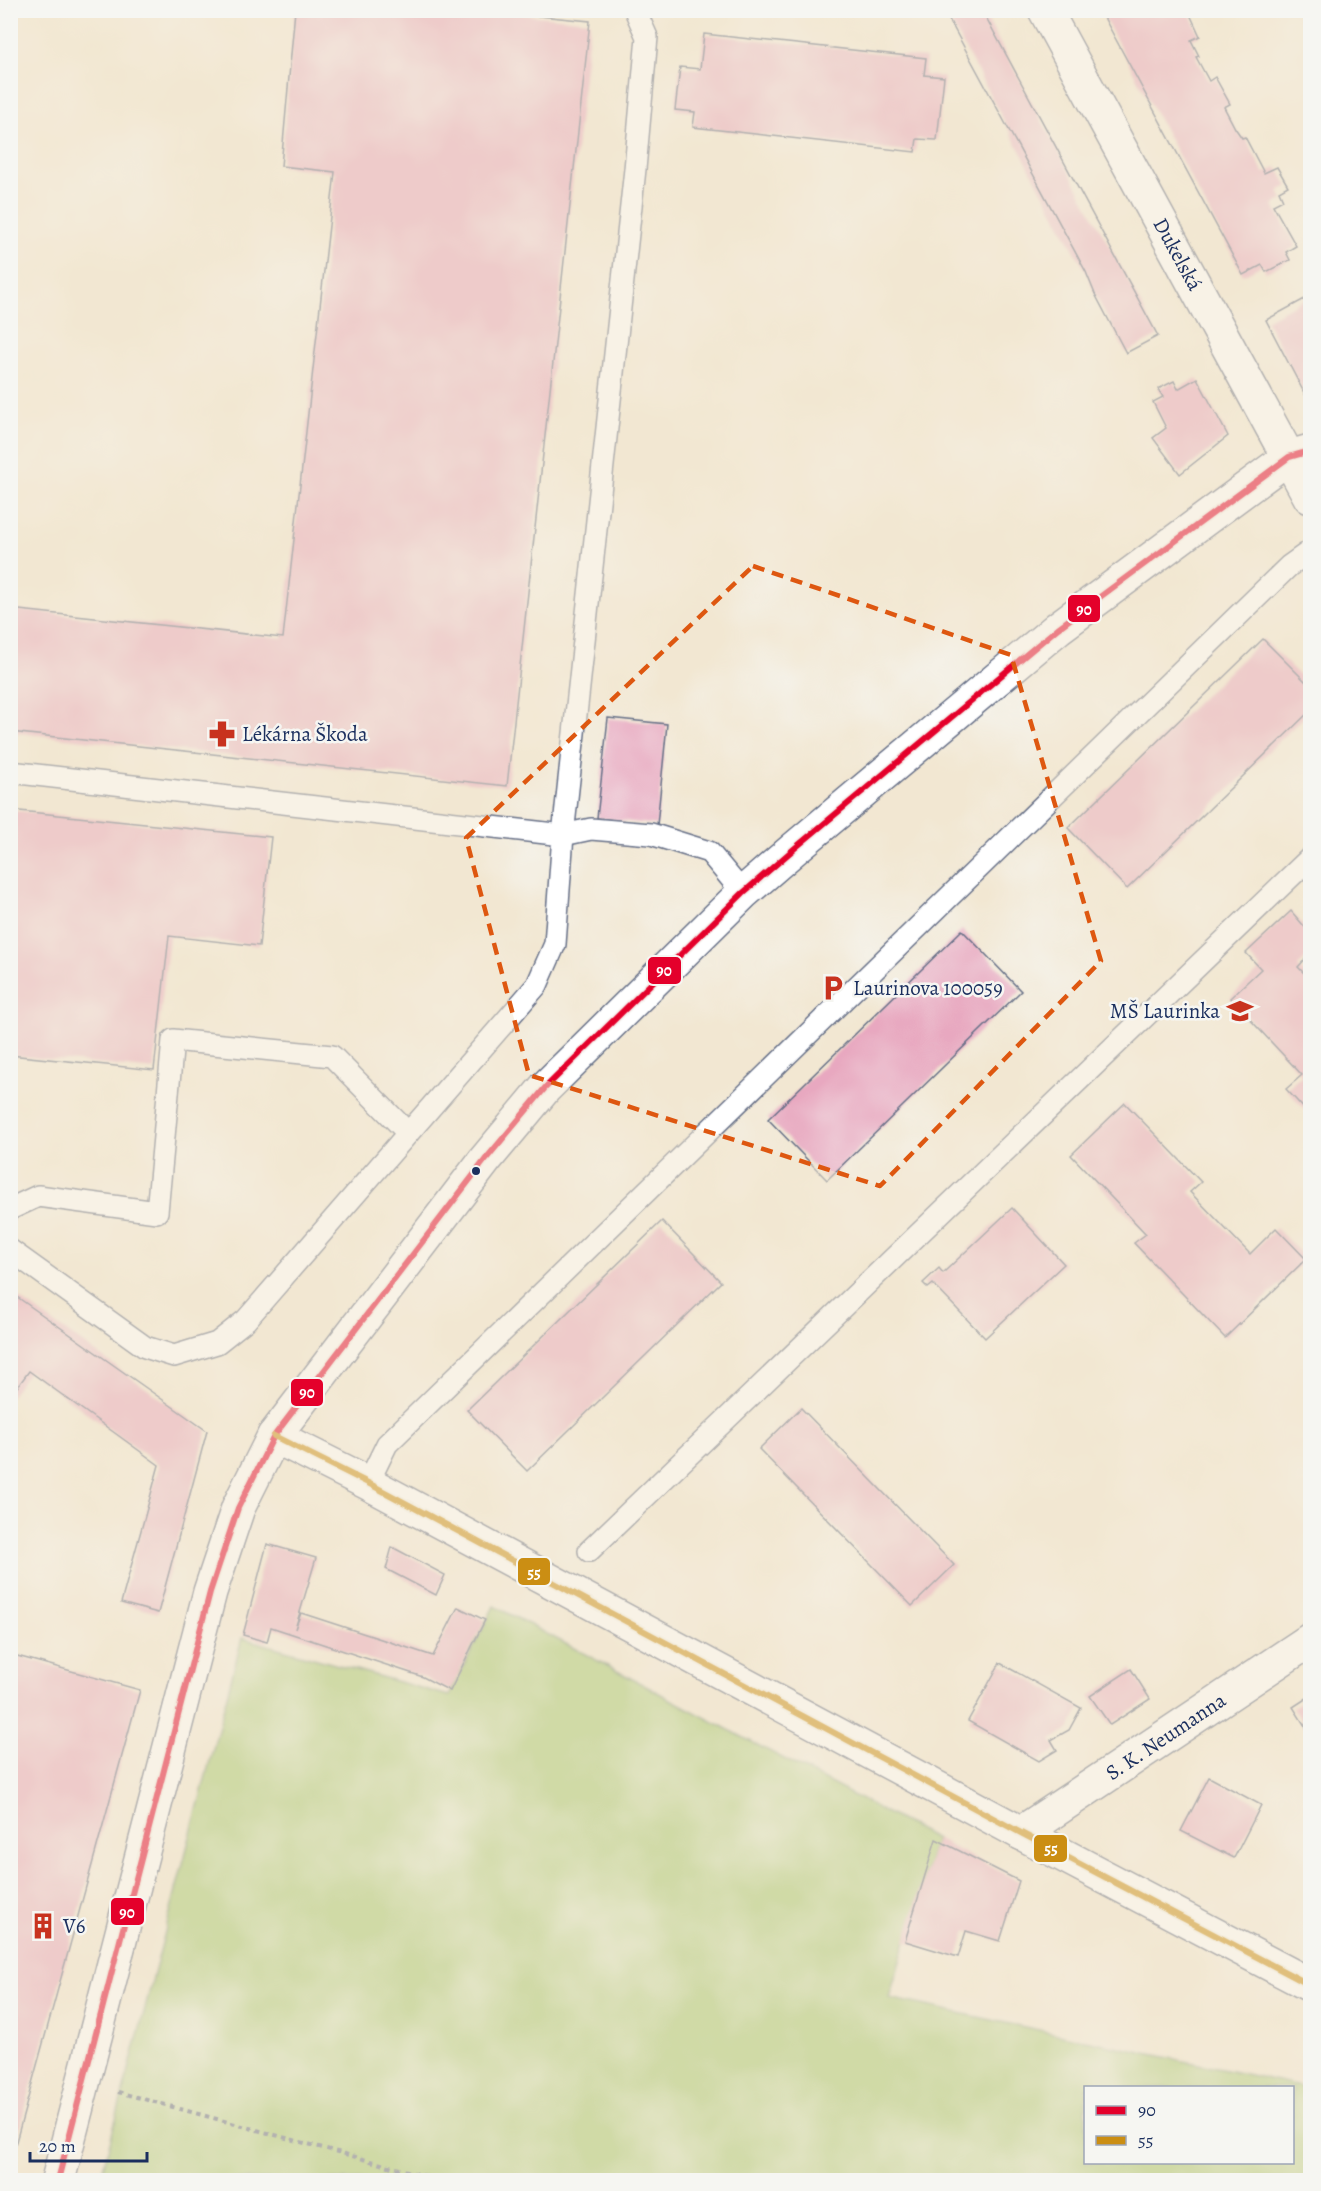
<svg xmlns="http://www.w3.org/2000/svg" width="1321" height="2191" font-family="Alegreya,serif">
	<style>
		.green { fill: #a6c972; stroke: #607c68; stroke-width: 1.5; fill-rule: evenodd }
		.building { fill: #e8a8c0 }
		.lines { fill: none; stroke-linecap: round; stroke-linejoin: round }
		.service-casing { stroke: #666f87; stroke-width: 24 }
		.minor-casing { stroke: #666f87; stroke-width: 36 }
		.path { stroke: #666f87; stroke-width: 4; stroke-dasharray: 4.5 4.5; stroke-linecap: butt }
		.service { stroke: #fff; stroke-width: 21 }
		.minor { stroke: #fff; stroke-width: 33 }
		.bus-1-casing { stroke: #f6f6f2; stroke-width: 10 }
		.bus-2-casing { stroke: #f6f6f2; stroke-width: 10 }
		.bus-1 { stroke: #e4002b; stroke-width: 6 }
		.bus-2 { stroke: #cb8e13; stroke-width: 6 }
		.marked { fill: none; stroke: #de5710; stroke-width: 4.5; stroke-dasharray: 12 8; stroke-linejoin: round }
		.bus-dot { fill: #1b2f5e; stroke: #f6f6f2; stroke-width: 2 }
		.labels { text-anchor: middle; dominant-baseline: central; stroke-width: 5; stroke-linejoin: round; paint-order: stroke }
		.street-label { font-size: 21px; fill: #1b2f5e; stroke: #f6f6f2 }
		.poi-label { font-size: 21px; fill: #1b2f5e; stroke: #f6f6f2; text-anchor: start }
		.line-badge { stroke: #f6f6f2; stroke-width: 2 }
		.badge-label { font-size: 16px; text-anchor: middle; font-weight: bold; fill: #fff }
	</style>
	<rect width="100%" height="100%" fill="#f6f6f2"/>
	<filter id="ink" filterUnits="userSpaceOnUse"><feTurbulence type="fractalNoise" baseFrequency=".0167" numOctaves="2"/><feDisplacementMap in="SourceGraphic" scale="12" xChannelSelector="R" yChannelSelector="G"/><feConvolveMatrix kernelMatrix="1 2 1 2 8 2 1 2 1" color-interpolation-filters="sRGB"/></filter>
	<filter id="wash" filterUnits="userSpaceOnUse"><feTurbulence type="fractalNoise" baseFrequency=".008" numOctaves="4" result="noise"/><feDisplacementMap in="SourceGraphic" scale="24" xChannelSelector="R" yChannelSelector="G"/><feGaussianBlur stdDeviation="1.35" result="paint"/><feColorMatrix in="noise" values="0 0 0 0 0 0 0 0 0 0 0 0 0 0 0 0 0 1.4 0 .05"/><feComposite in="paint" operator="in"/></filter>
	<g filter="url(#wash)">
		<rect width="100%" height="100%" fill="#f2e7d2"/>
		<path class="green" d="M494 1606 936 1839 889 1998 1310 2088V2180H100L242 1638 449 1696ZM1086 2088H1292V2162H1086Z"/>
		<g id="blocks">
			<g class="building">
				<path d="M295 10H478L590 21 507 786 10 732V609L283 638 335 172 281 166Z"/>
				<path d="M944 10H982L1158 336 1126 353 1095 294 1086 272Z"/>
				<path d="M1100 10H1188L1200 36 1191 40 1199 56 1196 57 1209 81 1215 77 1230 104 1224 107 1235 128 1242 138 1245 137 1264 173 1277 167 1288 186 1279 191 1283 200 1273 205 1296 246 1286 252 1290 260 1266 272 1262 265 1243 275Z"/>
				<path d="M704 34 926 58 924 75 944 77 937 140 917 139 915 152 693 127 695 112 675 110 680 67 700 69Z"/>
				<path d="M1310 296V404L1266 320Z"/>
				<path d="M1197 378 1228 436 1180 474 1153 438 1166 428 1153 402 1163 397 1158 389 1174 381 1178 389Z"/>
				<path d="M1263 639 1307 683 1310 689V711L1127 889 1068 828Z"/>
				<path d="M608 718 667 724 657 825 597 818Z"/>
				<path d="M10 810 271 837 259 946 169 936 154 1070 10 1055Z"/>
				<path d="M1291 911 1310 933V954L1298 967 1310 979V1115L1286 1089 1302 1075 1230 998 1261 969 1246 953Z"/>
				<path d="M962 930 1021 991 827 1180 768 1119Z"/>
				<path d="M1125 1103 1201 1182 1190 1192 1250 1254 1276 1228 1306 1259 1225 1338 1134 1243 1146 1234 1071 1155Z"/>
				<path d="M1012 1208 1064 1264 985 1338 933 1284 928 1288 923 1283 939 1268 943 1273Z"/>
				<path d="M662 1221 721 1282 527 1471 467 1410Z"/>
				<path d="M10 1292 207 1431 158 1613 121 1603 159 1465 29 1371 10 1397Z"/>
				<path d="M801 1408 954 1565 912 1606 759 1449Z"/>
				<path d="M267 1544 316 1558 295 1629 301 1613 433 1656 458 1607 485 1620 450 1691 423 1677 271 1627 267 1642 243 1635Z"/>
				<path d="M392 1547 445 1575 436 1595 386 1569Z"/>
				<path d="M10 1654 140 1690 11 2160H10Z"/>
				<path d="M1000 1663 1081 1708 1069 1730 1051 1740 1057 1750 1039 1761 968 1721Z"/>
				<path d="M1131 1669 1150 1699 1110 1725 1090 1696Z"/>
				<path d="M1310 1696V1734L1293 1707Z"/>
				<path d="M1209 1777 1261 1805 1234 1858 1181 1831Z"/>
				<path d="M936 1839 1019 1881 1000 1941 966 1931 958 1957 905 1941Z"/>
			</g>
		</g>
	</g>
	<g filter="url(#ink)">
		<use href="#blocks" fill-opacity="0" stroke="#666f87" stroke-width="1.5"/>
		<g class="lines">
			<g class="service-casing">
				<g id="service">
					<path d="M635 10 647 37 635 169 563 835 591 829 651 834 709 852 743 893"/>
					<path d="M10 772 563 835 555 944 537 985 246 1320 217 1343 174 1356 145 1347 10 1250"/>
					<path d="M10 1209 38 1196 157 1212 173 1040 332 1056 408 1133"/>
					<path d="M368 1483 387 1444 1289 566 1310 551"/>
					<path d="M589 1551 1310 858"/>
				</g>
			</g>
			<g class="minor-casing">
				<g id="minor">
					<path id="s1" d="M1045 10 1310 497"/>
					<path d="M274 1436 368 1483 1021 1833 1310 1985"/>
					<path id="s2" d="M1021 1833 1310 1640"/>
					<path d="M58 2180 210 1592 238 1508 274 1436 485 1160 545 1088 743 893 795 848 1058 628 1289 457 1310 451"/>
				</g>
			</g>
			<path class="path" d="M118 2092 440 2180"/>
			<use href="#service" class="service"/>
			<use href="#minor" class="minor"/>
			<g class="bus-1-casing">
				<path id="bus-1" d="M58 2180 210 1592 238 1508 274 1436 485 1160 545 1088 743 893 795 848 1058 628 1289 457 1310 451"/>
			</g>
			<g class="bus-2-casing">
				<path id="bus-2" d="M274 1436 368 1483 1021 1833 1310 1985"/>
			</g>
			<use href="#bus-1" class="bus-1"/>
			<use href="#bus-2" class="bus-2"/>
		</g>
	</g>
	<path d="M0 0H1321V2191H0ZM753 566 1011 655 1101 961 880 1186 529 1075 466 838Z" fill="#f2e7d2" fill-opacity=".55" fill-rule="evenodd"/>
	<path class="marked" d="M753 566 1011 655 1101 961 880 1186 529 1075 466 838Z"/>
	<defs>
		<g id="pharmacy-bare" transform="scale(2.07)"><path d="M-2-6h4v4h4v4h-4v4h-4v-4h-4v-4h4Z" fill="#c8321e" stroke="#f6f6f2" stroke-width="2.5" paint-order="stroke"/></g>
		<g id="parking-bare" transform="scale(2.07)"><path d="M-3.5-5.5H1a3.5 3.5 0 0 1 0 7H-1V5.5H-3.5ZM-1-3.4V-.6H.8a1.4 1.4 0 0 0 0-2.8Z" fill="#c8321e" stroke="#f6f6f2" stroke-width="2.5" paint-order="stroke"/></g>
		<g id="school-bare" transform="scale(2.07)"><path d="M0-5L7-2L0 1L-7-2ZM-4 1L0 2.5L4 1V4Q0 6-4 4Z" fill="#c8321e" stroke="#f6f6f2" stroke-width="2.5" paint-order="stroke"/></g>
		<g id="building-bare" transform="scale(2.07)"><path d="M-4-6H4V6H1V3H-1V6H-4ZM-2.5-4.3h1.7v1.8h-1.7ZM.8-4.3h1.7v1.8H.8ZM-2.5-1h1.7V.8h-1.7ZM.8-1h1.7V.8H.8Z" fill="#c8321e" stroke="#f6f6f2" stroke-width="2.5" paint-order="stroke"/></g>
	</defs>
	<g fill-rule="evenodd">
		<use href="#pharmacy-bare" x="222" y="734"/>
		<use href="#parking-bare" x="833" y="988"/>
		<use href="#school-bare" x="1240" y="1011"/>
		<use href="#building-bare" x="43" y="1926"/>
	</g>
	<circle class="bus-dot" cx="476" cy="1171" r="5"/>
	<g class="labels">
		<g class="street-label">
			<text stroke="none"><textPath href="#s1" startOffset="278">Dukelská</textPath></text>
			<text stroke="none"><textPath href="#s2" startOffset="174">S. K. Neumanna</textPath></text>
		</g>
		<g class="poi-label">
			<text x="242" y="734">Lékárna Škoda</text>
			<text x="853" y="988">Laurinova 100059</text>
			<text x="1220" y="1011" text-anchor="end">MŠ Laurinka</text>
			<text x="63" y="1926">V6</text>
		</g>
	</g>
	<g class="line-badge">
		<rect x="1067" y="594" width="34" height="29" rx="6" fill="#e4002b"/>
		<rect x="647" y="956" width="35" height="29" rx="6" fill="#e4002b"/>
		<rect x="290" y="1378" width="34" height="29" rx="6" fill="#e4002b"/>
		<rect x="517" y="1557" width="34" height="29" rx="6" fill="#cb8e13"/>
		<rect x="1033" y="1834" width="35" height="29" rx="6" fill="#cb8e13"/>
		<rect x="110" y="1897" width="35" height="29" rx="6" fill="#e4002b"/>
	</g>
	<g class="badge-label">
		<text x="1084" y="615">90</text>
		<text x="664" y="976">90</text>
		<text x="307" y="1398">90</text>
		<text x="534" y="1578">55</text>
		<text x="1051" y="1854">55</text>
		<text x="127" y="1918">90</text>
	</g>
	<rect width="1321" height="2191" fill="none" stroke="#f6f6f2" stroke-width="36"/>
	<rect x="1084" y="2086" width="210" height="78" fill="#f6f6f2" stroke="#9ea6b7" stroke-width="1.5"/>
	<rect x="1096" y="2106" width="30" height="9" fill="#e4002b" stroke="#9ea6b7" stroke-width="1.5"/>
	<text x="1138" y="2116" font-size="18" fill="#1b2f5e">90</text>
	<rect x="1096" y="2136" width="30" height="9" fill="#cb8e13" stroke="#9ea6b7" stroke-width="1.5"/>
	<text x="1138" y="2146" font-size="18" fill="#1b2f5e">55</text>
	<path d="M30 2152v9h117v-9" fill="none" stroke="#1b2f5e" stroke-width="3"/>
	<text x="39" y="2152" font-size="18" fill="#1b2f5e" stroke="#f6f6f2" stroke-width="4.5" paint-order="stroke">20 m</text>
</svg>
